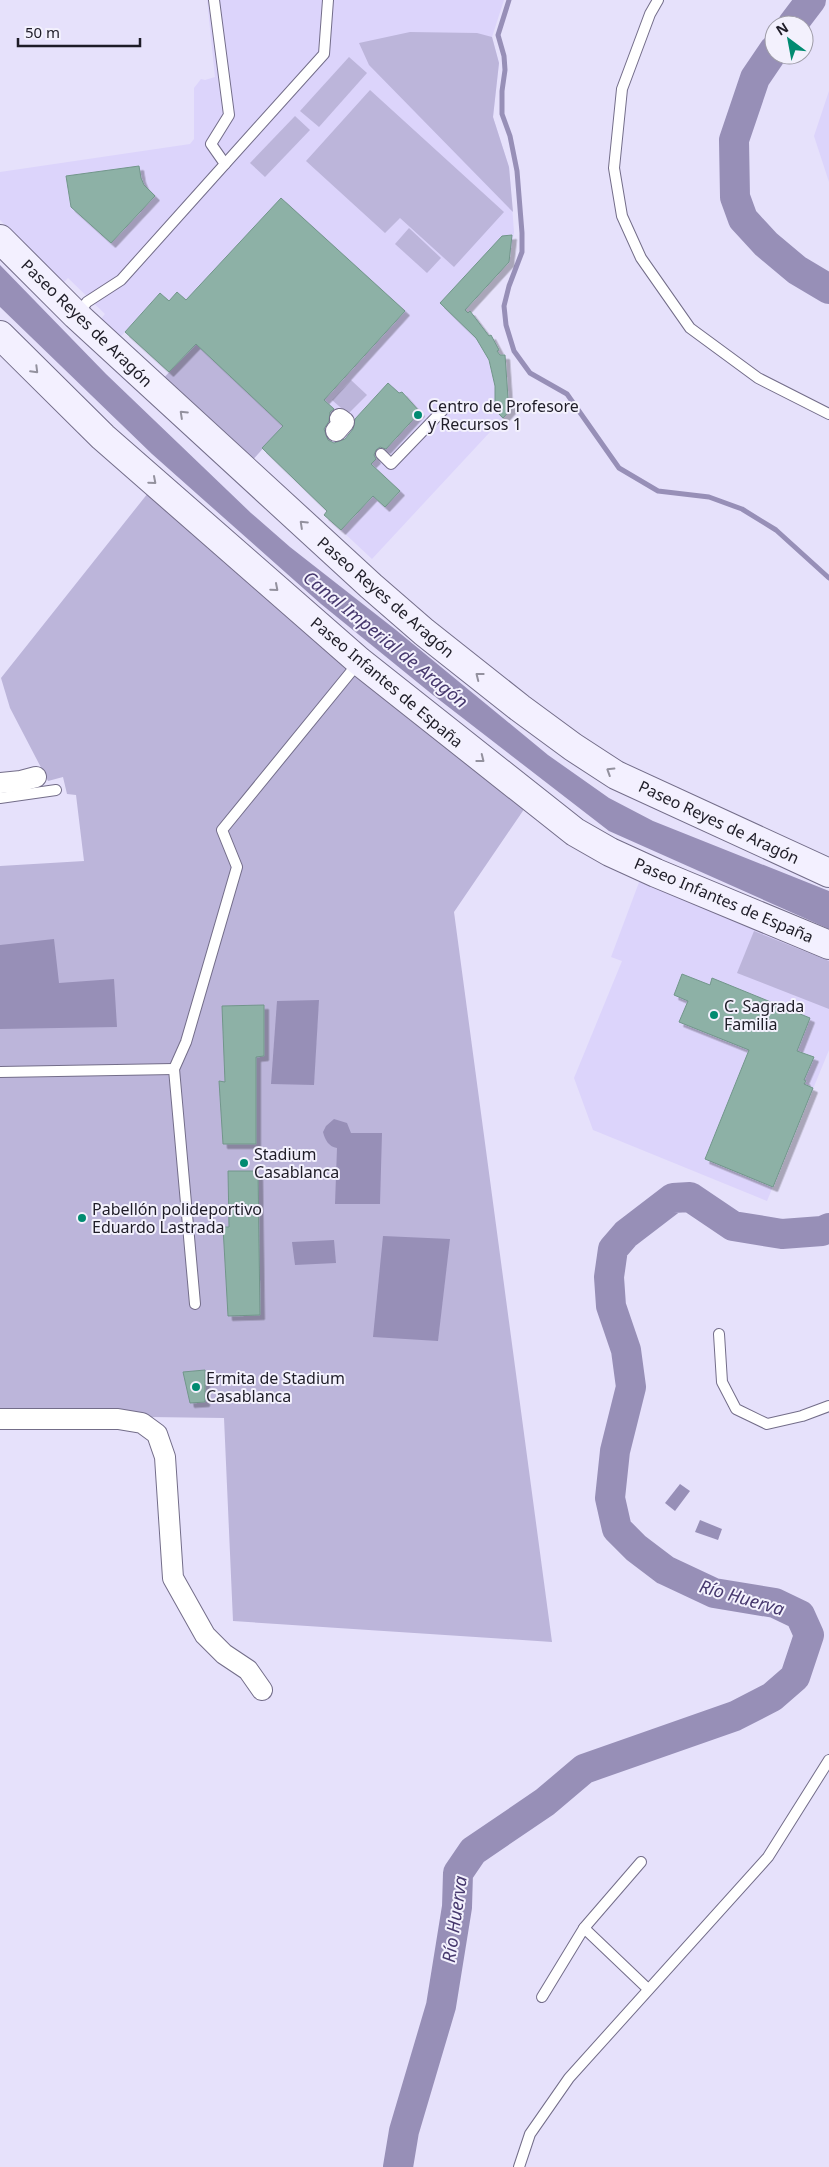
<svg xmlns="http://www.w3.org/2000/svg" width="829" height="2167" font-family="'Noto Sans',sans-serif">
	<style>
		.built { fill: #dcd4fb }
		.green { fill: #bcb5da }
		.water { fill: #978fb7 }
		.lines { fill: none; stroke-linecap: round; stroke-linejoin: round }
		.stream { stroke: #978fb7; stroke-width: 5 }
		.river { stroke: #978fb7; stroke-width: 30 }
		.building { fill: #8db1a6; stroke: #72968b; filter: url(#shadow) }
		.lane-casing { stroke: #736d89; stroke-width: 12 }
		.street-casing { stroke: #736d89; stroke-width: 22 }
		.secondary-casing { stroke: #736d89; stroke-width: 30 }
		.lane { stroke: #fff; stroke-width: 10 }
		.street { stroke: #fff; stroke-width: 20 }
		.secondary { stroke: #f3f0ff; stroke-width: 28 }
		.oneway { stroke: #93919e }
		.poi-dot { fill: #018b71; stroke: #f3f1fd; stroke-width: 2 }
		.labels { text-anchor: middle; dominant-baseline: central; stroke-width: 4; stroke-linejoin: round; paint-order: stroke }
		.street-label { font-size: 16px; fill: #1e1c27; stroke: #f3f1fd }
		.poi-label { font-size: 16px; fill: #1e1c27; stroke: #f3f1fd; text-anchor: start }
		.water-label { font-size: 18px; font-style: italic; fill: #46386d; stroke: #f3f1fd }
	</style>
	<defs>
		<filter id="shadow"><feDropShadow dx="4.5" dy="4.5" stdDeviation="0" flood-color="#0004"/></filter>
	</defs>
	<rect width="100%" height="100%" fill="#e6e1fb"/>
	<g class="built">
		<path d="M207 0H504L492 37 499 63 493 117 509 167 514 232 509 262 465 310 478 321 497 351 503 365 508 398 515 405 372 559 341 530 373 496 385 507 400 491 362 456 351 486 327 511 263 448 249 464 160 382 169 372 125 332 118 339 100 320 105 314 68 278 63 283 0 220V172L190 144 194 139V88L201 79 205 80 215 77Z"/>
		<path d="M829 91V182L814 136Z"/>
		<path d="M641 877 829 956V1050L767 1201 593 1130 574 1078 622 961 611 957Z"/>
	</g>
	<g class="green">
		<path d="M410 32 477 33 492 37 499 63 493 117 509 167 513 212 369 65 359 43Z"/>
		<path d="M349 57 367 73 319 127 300 111Z"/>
		<path d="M370 90 504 212 454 267 400 218 385 233 306 161Z"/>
		<path d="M295 116 310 130 265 177 250 163Z"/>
		<path d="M409 228 441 258 427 273 395 244Z"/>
		<path d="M196 344 283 426 249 464 160 382Z"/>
		<path d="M351 380 367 395 348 414 332 400Z"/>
		<path d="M152 488 529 802 454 912 552 1642 233 1621 224 1418 0 1415V866L84 861 76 795 67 794 63 777 48 781 10 708 1 678Z"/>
		<path d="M754 931 829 961V1009L737 973Z"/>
	</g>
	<g class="water">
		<path d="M0 265 106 374 251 513 290 547 396 630 548 755 609 798 653 821 829 891V929L609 831 433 695 321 604 152 454 0 307Z"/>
		<path d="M54 939 59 983 114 979 117 1027 0 1029V945Z"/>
		<path d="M319 1000 314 1085 271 1084 277 1001Z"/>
		<path d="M334 1119 347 1123 351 1133H382L380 1204H335L337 1148C329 1147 325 1140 323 1132L326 1126Z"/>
		<path d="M383 1236 450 1239 438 1341 373 1337Z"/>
		<path d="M334 1240 336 1263 295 1265 292 1242Z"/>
		<path d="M680 1484 690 1491 675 1511 665 1503Z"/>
		<path d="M700 1520 722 1529 718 1540 695 1532Z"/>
	</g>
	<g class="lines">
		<path class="stream" d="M509 0 498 35 504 56 505 70 502 91V114L510 136 517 171 522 233V252L509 286 504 306 506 325 514 351 530 373 567 394 619 468 658 491 709 497 742 509 776 530 829 578"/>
		<g class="river">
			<path d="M792 25 811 0"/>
			<path d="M774 50 755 78 734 140 735 197 743 219 766 244 797 270 829 289"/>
			<path d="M398 2167 404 2131 441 2006 457 1907 458 1873 473 1851 545 1802 584 1769 735 1716 772 1697 795 1677 809 1635 800 1615 775 1603 714 1593 665 1570 636 1548 617 1529 610 1498 615 1451 631 1387 626 1350 611 1306 609 1277 613 1249 626 1234 673 1198 690 1197 733 1226 782 1234 822 1231 829 1228"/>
		</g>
	</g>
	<g class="building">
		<path d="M139 166 141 178 144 185 155 196 111 243 71 207 66 176Z"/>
		<path d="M281 198 405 311 324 400 334 409 330 412 329 421 324 429 328 440 334 443 345 439 353 429 355 419 388 383 399 393 402 392 420 412 386 449 380 447 376 450 374 455 376 459 371 464 400 491 385 507 373 496 341 530 324 515 327 511 262 448 283 426 196 344 169 372 125 332 160 293 169 301 177 292 186 300Z"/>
		<path d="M512 235 509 262 465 310 468 313 470 311 489 336 491 335 499 350 497 351 500 355H505L508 398 515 405 503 418 495 410V386L489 360 476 338 440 303 502 236Z"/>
		<path d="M682 974 710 985 712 978 810 1018 797 1051 814 1057 804 1080 806 1081 804 1084 813 1088 773 1187 705 1159 749 1050 679 1022 688 1001 674 995Z"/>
		<path d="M264 1005V1056L256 1057V1144H223L219 1081 225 1082 222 1006Z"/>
		<path d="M228 1171H258L260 1315 228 1316 223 1227H229Z"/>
		<path d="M205 1370V1402L190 1403 183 1372Z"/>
	</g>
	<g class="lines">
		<g class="lane-casing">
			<g id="lane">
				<path d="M658 0 650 14 622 89 614 168 622 216 641 258 690 328 758 378 829 414"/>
				<path d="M225 164 324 54 328 0"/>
				<path d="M77 315 87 302 121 280 225 164 211 144 229 115 214 0"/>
				<path d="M381 454 391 464 443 410"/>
				<path d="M0 798 56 790"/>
				<path d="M0 1072 174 1069"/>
				<path d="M195 1304 174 1069 186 1042 237 867 222 830 359 662"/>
				<path d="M719 1334 722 1382 736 1409 767 1424 802 1416 829 1406"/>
				<path d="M641 1862 584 1928 648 1989"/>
				<path d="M542 1997 584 1928"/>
				<path d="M519 2167 530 2134 569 2078 768 1857 829 1760"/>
			</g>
		</g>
		<g class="street-casing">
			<g id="street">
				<path d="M336 431 344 422 340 419"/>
				<path d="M0 783 21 781 36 777"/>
				<path d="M0 1419H118L142 1423 157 1434 165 1457 173 1578 205 1635 224 1654 248 1670 262 1690"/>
			</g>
		</g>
		<g class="secondary-casing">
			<g id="secondary">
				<path d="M0 239 76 315 371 586 424 632 520 708 573 747 616 775 829 873"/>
				<path d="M0 335 103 437 359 661 575 832 610 852 656 873 829 945"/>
			</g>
		</g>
		<use href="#lane" class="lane"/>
		<use href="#street" class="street"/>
		<use href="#secondary" class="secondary"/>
	</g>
	<defs><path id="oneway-chevron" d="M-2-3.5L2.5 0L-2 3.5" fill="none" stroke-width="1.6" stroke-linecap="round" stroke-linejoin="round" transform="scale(1.25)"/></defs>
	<g class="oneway">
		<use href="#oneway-chevron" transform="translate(35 370) rotate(45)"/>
		<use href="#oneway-chevron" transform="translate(183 414) rotate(-137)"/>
		<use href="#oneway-chevron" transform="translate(153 481) rotate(41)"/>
		<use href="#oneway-chevron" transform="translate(303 524) rotate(-137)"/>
		<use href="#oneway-chevron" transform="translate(275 588) rotate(41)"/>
		<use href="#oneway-chevron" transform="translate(479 676) rotate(-142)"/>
		<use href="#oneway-chevron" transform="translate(481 759) rotate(38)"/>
		<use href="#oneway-chevron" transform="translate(610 771) rotate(-148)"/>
	</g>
	<g class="poi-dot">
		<circle cx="418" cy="415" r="5"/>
		<circle cx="714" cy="1015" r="5"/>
		<circle cx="244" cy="1163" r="5"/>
		<circle cx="82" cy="1218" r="5"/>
		<circle cx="196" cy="1387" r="5"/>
	</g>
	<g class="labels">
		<g class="street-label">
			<text transform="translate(87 323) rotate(44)">Paseo Reyes de Aragón</text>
			<text transform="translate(386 597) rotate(41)">Paseo Reyes de Aragón</text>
			<text transform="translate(387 682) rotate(40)">Paseo Infantes de España</text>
			<text transform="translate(719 822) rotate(25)">Paseo Reyes de Aragón</text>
			<text transform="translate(724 900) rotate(23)">Paseo Infantes de España</text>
		</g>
		<g class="poi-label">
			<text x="428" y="406">Centro de Profesore<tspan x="428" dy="18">y Recursos 1</tspan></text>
			<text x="724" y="1006">C. Sagrada<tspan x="724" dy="18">Familia</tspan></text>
			<text x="254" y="1154">Stadium<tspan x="254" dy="18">Casablanca</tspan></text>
			<text x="92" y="1209">Pabellón polideportivo<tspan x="92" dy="18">Eduardo Lastrada</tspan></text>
			<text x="206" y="1378">Ermita de Stadium<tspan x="206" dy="18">Casablanca</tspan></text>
		</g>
		<g class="water-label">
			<text transform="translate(386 639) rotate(39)">Canal Imperial de Aragón</text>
			<text transform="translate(742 1597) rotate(16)">Río Huerva</text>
			<text transform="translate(454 1919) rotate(-82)">Río Huerva</text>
		</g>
	</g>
	<g transform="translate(789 40) rotate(328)"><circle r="24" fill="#f3f1fd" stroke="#9e9ca7"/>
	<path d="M0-4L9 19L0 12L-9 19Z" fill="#018b71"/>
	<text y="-8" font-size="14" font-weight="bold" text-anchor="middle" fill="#1e1c27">N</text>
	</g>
	<path d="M18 38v8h122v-8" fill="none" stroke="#1e1c27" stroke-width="2.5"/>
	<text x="25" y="38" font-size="15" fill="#1e1c27" stroke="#f3f1fd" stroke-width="4" paint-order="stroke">50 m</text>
</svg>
